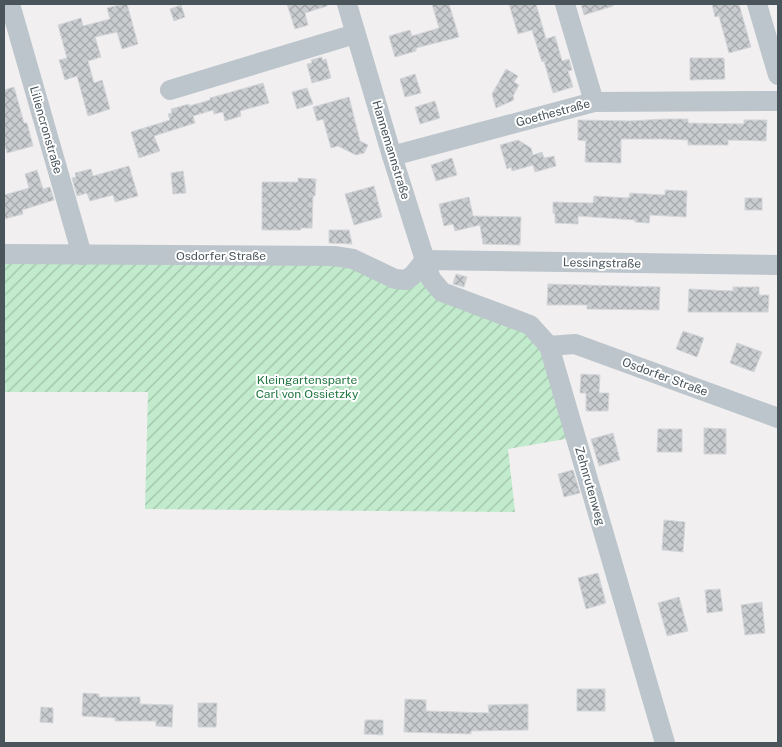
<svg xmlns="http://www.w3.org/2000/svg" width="782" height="747" font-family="'Public Sans',sans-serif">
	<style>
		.garden { fill: url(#garden-furrows) }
		.building { fill: url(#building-cross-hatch); stroke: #d4d6da }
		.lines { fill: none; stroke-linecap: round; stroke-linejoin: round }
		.minor { stroke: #bcc5cb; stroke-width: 20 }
		.labels { text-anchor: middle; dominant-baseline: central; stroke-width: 4; stroke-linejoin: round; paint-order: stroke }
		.street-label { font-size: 12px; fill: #49555b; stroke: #fff }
		.park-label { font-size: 12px; fill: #207640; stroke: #fff }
	</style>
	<defs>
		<pattern id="garden-furrows" width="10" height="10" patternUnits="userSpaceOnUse" patternTransform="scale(1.25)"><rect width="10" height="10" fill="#c2ebcd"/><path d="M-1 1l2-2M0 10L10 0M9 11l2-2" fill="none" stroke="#a0c1a9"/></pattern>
		<pattern id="building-cross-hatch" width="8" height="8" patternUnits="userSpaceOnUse" patternTransform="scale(1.25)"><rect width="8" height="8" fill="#cacdd0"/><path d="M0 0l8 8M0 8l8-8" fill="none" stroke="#a6a9ac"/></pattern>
	</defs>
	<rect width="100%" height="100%" fill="#f1eff0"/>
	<path class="garden" d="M4 258 336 264 420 279 526 332 543 351 571 438 508 449 515 512 145 509 148 392H4Z"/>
	<g class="building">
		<path d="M124 4H127L138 44 122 49 117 32 95 37 101 57 88 61 94 83 102 80 110 109 88 116 77 76 65 80 59 60 67 58 58 25 81 18 83 26 110 19 107 8Z"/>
		<path d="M287 4H327V6L305 13 308 25 295 29Z"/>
		<path d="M432 4H449L459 37 416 48V51L395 57 389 36 410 30 412 36 439 28Z"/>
		<path d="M509 4H536L546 39 555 36 562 61 569 59 572 70 568 71 573 87 553 93 544 61 542 62 532 30 518 34Z"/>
		<path d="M581 4H613V6L584 15Z"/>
		<path d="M712 4H739L751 47 729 53 719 16 715 17Z"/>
		<path d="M181 5 185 17 174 21 170 9Z"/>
		<path d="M322 57V60L326 59 331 78 312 83 307 64 312 63 311 60Z"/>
		<path d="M690 58H724L725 79 690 80Z"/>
		<path d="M506 69 518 76 514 82 519 85 513 96 514 100 496 108 492 94Z"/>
		<path d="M415 74 421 93 405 97 400 79Z"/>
		<path d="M263 83 269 103 240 111 241 116 225 121 223 112 214 114 213 110 193 116 195 123 154 136 160 151 139 158 131 132 170 120 168 114 172 113 171 109 189 104V106L210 100V98Z"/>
		<path d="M14 87 24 123H27L33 146 7 153 4 142V90Z"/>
		<path d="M307 88 313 104 297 109 292 92Z"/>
		<path d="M349 97 360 141 368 145 364 153 356 155 338 146 331 148 323 119 317 121 313 107Z"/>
		<path d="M435 101 440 118 420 124 415 107Z"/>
		<path d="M666 119H688V123L744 124V120H767L766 141 728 140V145H688V140L666 139H621V163L585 162 586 141 578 140V120L630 121Z"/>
		<path d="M518 140 531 148 533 155 542 152 544 158 554 156 556 166 535 172 533 165 512 171 511 167 507 169 500 145Z"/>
		<path d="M452 158 457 175 436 181 431 165Z"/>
		<path d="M129 166 138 196 115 202 113 195 90 201 87 193 77 196 72 178 76 177 75 173 91 169 93 176Z"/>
		<path d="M37 170 43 189 50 187 54 200 22 210 23 214 4 219V195L29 188 25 174Z"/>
		<path d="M183 171 186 193 173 194 171 173Z"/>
		<path d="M298 178 316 179 315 196H313L312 228H301V230H262V182H298Z"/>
		<path d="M374 186 382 217 354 225 345 194Z"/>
		<path d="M665 190 687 191 686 217 650 215 649 223 635 222V220L578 216V224L555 223V214L553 213V202L593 203 594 196 629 198 630 193 665 195Z"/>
		<path d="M469 197 473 216 521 217 520 245 483 244 480 225 455 231 453 224 444 226 439 204Z"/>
		<rect x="745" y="198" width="17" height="12"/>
		<path d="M329 230H349L352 244 329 243Z"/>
		<path d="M456 274 467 277 464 287 453 284Z"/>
		<path d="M548 284 660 287 659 310 587 309V305H547Z"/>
		<path d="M733 287H759V295H769L768 312H688L689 289 733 291Z"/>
		<path d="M683 331 704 338 697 357 676 349Z"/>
		<path d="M737 343 762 352 754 372 730 363Z"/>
		<path d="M581 374 600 375 599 393H609L608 411H586V393H580Z"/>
		<path d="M704 428 726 429V454H704Z"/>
		<path d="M658 429H682V452H657Z"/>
		<path d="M613 433 620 460 599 466 591 439Z"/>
		<path d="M573 470 580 493 564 497 558 474Z"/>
		<path d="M664 520 685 522 683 552 662 550Z"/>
		<path d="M598 573 606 603 586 609 578 578Z"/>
		<path d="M720 589 723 611 707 613 705 590Z"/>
		<path d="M679 597 688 631 667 636 658 603Z"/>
		<path d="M762 602 765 633 745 635 741 605Z"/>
		<rect x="577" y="689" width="28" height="22"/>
		<path d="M83 693 99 694V697H140V704L173 705 172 727 156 726V721H115V718L82 716Z"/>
		<path d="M405 699 426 700V711L489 713 488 705 528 704V730L471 731V734L404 732Z"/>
		<path d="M198 703H217L216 727H198Z"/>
		<path d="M41 707 53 708V723L40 722Z"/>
		<path d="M365 720H383V735L364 734Z"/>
	</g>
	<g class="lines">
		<g class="minor">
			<path d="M10 4 82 255"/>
			<path d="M347 4 392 156 431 279 442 292 530 325 549 346 665 743"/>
			<path d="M565 4 594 102"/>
			<path d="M757 4 778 75"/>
			<path d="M170 90 355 34"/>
			<path d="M392 156 594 102 778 101"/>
			<path d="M4 254 334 256 353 259 395 279 406 280 413 275 425 260"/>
			<path d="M425 260 778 265"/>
			<path d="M549 346 575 344 778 418"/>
		</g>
	</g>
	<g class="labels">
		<g class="street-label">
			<text transform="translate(553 113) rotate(-15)">Goethestraße</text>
			<text transform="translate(46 130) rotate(74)">Liliencronstraße</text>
			<text transform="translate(391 150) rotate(73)">Hannemannstraße</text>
			<text x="221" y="256">Osdorfer Straße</text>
			<text transform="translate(602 263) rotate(1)">Lessingstraße</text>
			<text transform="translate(665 377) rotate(20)">Osdorfer Straße</text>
			<text transform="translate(590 486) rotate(74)">Zehnrutenweg</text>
		</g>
		<g class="park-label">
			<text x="307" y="380">Kleingartensparte<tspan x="307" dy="14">Carl von Ossietzky</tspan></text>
		</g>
	</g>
	<rect width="782" height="747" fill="none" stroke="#49555b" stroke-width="10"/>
</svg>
